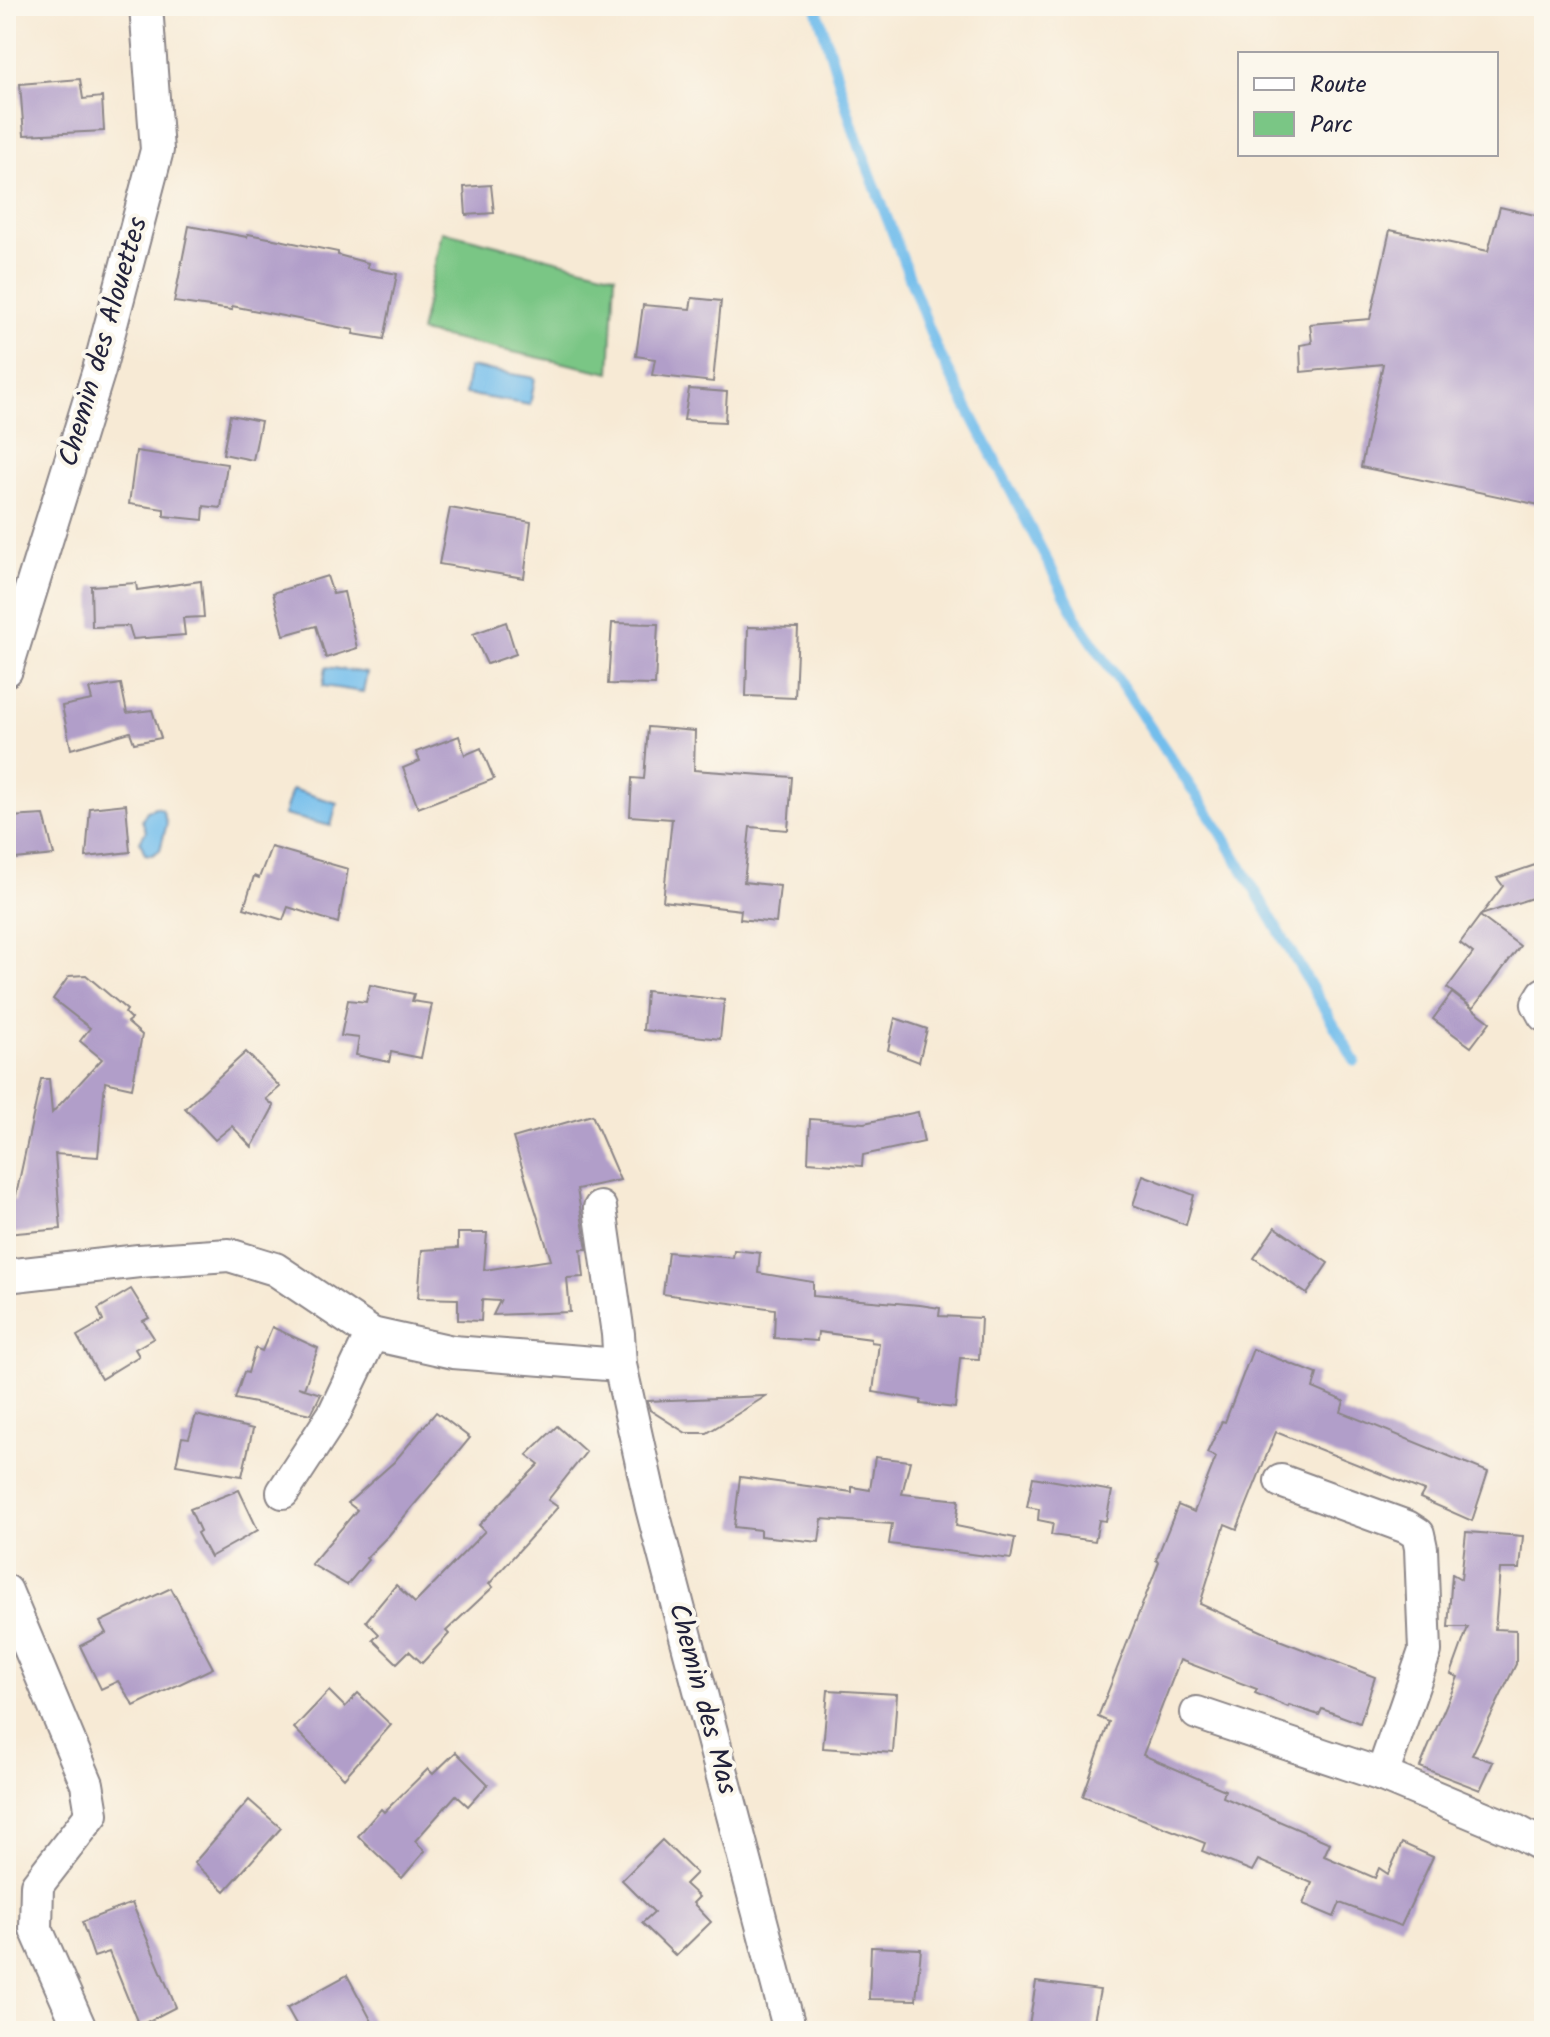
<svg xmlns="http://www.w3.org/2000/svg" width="1550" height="2037" font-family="Kalam,sans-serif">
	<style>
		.green { fill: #7ac685; stroke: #4e7460; stroke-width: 2 }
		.water { fill: #73beec; stroke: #4a7094; stroke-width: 2 }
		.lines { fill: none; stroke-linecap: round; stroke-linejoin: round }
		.stream { stroke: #73beec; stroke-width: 11 }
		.building { fill: #b19ec9 }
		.street-casing { stroke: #8c8688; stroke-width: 36 }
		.street { stroke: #fff; stroke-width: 32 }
		.labels { text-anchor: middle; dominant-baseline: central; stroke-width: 8; stroke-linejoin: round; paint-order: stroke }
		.street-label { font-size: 28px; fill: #22223b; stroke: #fbf7ec }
	</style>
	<rect width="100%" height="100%" fill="#fbf7ec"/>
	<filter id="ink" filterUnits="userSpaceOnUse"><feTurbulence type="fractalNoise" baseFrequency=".0125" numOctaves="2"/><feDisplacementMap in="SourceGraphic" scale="16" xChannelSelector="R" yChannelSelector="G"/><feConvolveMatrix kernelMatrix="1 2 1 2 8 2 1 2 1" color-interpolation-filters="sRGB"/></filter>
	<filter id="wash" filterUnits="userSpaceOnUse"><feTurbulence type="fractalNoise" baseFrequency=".006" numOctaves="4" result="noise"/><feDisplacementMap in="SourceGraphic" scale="32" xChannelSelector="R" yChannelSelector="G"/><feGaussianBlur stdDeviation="1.8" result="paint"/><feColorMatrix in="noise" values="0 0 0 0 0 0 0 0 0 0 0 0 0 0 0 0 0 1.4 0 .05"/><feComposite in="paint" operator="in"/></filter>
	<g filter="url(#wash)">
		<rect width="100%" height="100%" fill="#f7ead5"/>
		<path class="green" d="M442 231 615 275 610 373 420 332Z"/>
		<g class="water">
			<path d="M469 367 535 378 530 405 465 394Z"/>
			<path d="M326 667 367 673 363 692 323 686Z"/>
			<path d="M292 789 337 803 331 826 284 815Z"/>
			<path d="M155 807 162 809 167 823 160 850 152 855 145 854 140 841 146 831 142 820 147 811Z"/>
		</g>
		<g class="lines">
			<path class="stream" d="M816 6 854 131 936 347 1079 622 1219 829 1355 1061"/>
		</g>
		<g id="blocks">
			<g class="building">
				<path d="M80 79 83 99 102 97 104 131 24 135 20 84Z"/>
				<path d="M491 185 494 213 466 215 464 187Z"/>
				<path d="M1500 207 1544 217V506L1361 467 1383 364 1301 372 1300 345 1312 343 1310 324 1370 319 1390 230 1488 251Z"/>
				<path d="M189 226 247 237 248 234 279 240 338 252V255L368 263 367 268 397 274 384 339 353 334 354 330 232 306V310L174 302Z"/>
				<path d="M692 298 721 301 713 382 652 375 655 359 636 356 643 305 690 309Z"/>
				<path d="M689 389 727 392 725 422 684 420Z"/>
				<path d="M230 415 261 421 253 460 223 454Z"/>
				<path d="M136 451 227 464 221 508 204 506 203 520 164 516V509L129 504Z"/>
				<path d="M450 508 531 522 524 578 439 564Z"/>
				<path d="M327 576 333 594 344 592 357 648 326 658 316 626 284 635 273 593Z"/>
				<path d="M201 581 204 617 183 618 185 635 133 639 129 626 92 627 91 586 136 583 137 590Z"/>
				<path d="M506 622 516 654 487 664 473 634Z"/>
				<path d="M612 623 658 624 655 685 608 684Z"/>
				<path d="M748 627 798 628 795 698 746 696Z"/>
				<path d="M121 684 127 713 152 710 161 738 134 743 130 732 71 749 62 706 92 700 89 689Z"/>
				<path d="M648 727 695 731 694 770 792 777 788 830 750 827 744 882 780 886 776 923 740 919 741 910 663 901 672 819 630 816 632 778 644 779Z"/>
				<path d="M459 736 465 755 481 748 494 779 418 808 403 768 420 761 416 752Z"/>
				<path d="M126 804 130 852 86 857 90 808Z"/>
				<path d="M44 815 54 855 15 859 10 817Z"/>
				<path d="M271 847 348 869 338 923 288 907 283 920 244 908 254 876 259 878Z"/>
				<path d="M1544 862V894L1481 915 1503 886 1497 878Z"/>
				<path d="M1480 916 1520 946 1473 1008 1447 988 1473 953 1460 943Z"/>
				<path d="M86 975 127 1010 125 1013 131 1019 127 1022 142 1035 132 1088 105 1082 98 1157 55 1154 61 1229 6 1234V1201L15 1200 41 1079H49L52 1113 102 1059 80 1041 90 1028 53 999 69 976Z"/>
				<path d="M370 985 414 994 412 1001 432 1004 421 1058 391 1052 389 1062 356 1055 359 1038 341 1036 348 1000 366 1002Z"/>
				<path d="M646 991 724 1000 720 1039 643 1030Z"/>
				<path d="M1452 993 1490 1022 1471 1047 1433 1019Z"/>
				<path d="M895 1018 927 1029 919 1062 888 1050Z"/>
				<path d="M246 1052 280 1087 266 1099 274 1106 252 1147 232 1126 215 1140 185 1108Z"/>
				<path d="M918 1112 924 1142 863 1155 862 1166 808 1162 810 1119 864 1123Z"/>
				<path d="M592 1115 620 1180 577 1189 587 1249H581L584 1277 567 1278 570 1312 493 1315 500 1301 482 1300 481 1321 458 1320V1299L418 1298 422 1250 458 1248V1233H487L484 1270 551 1260 513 1138Z"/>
				<path d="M1143 1175 1194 1195 1186 1225 1133 1205Z"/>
				<path d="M1275 1227 1328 1263 1307 1294 1254 1258Z"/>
				<path d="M734 1250 760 1253 758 1273 813 1282V1296L920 1305 940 1308 939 1316 981 1318 979 1359 960 1358 955 1408 921 1404V1400L873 1392 879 1343 871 1342V1339L818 1332 817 1341 774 1338 775 1309 663 1294 668 1252 733 1258Z"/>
				<path d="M131 1289 149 1318 143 1321 154 1338 135 1349 139 1356 101 1379 77 1336 103 1321 98 1309Z"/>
				<path d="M272 1327 318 1348 304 1389 298 1387 321 1394 311 1414 235 1399 244 1372 248 1373 255 1348 262 1351Z"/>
				<path d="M1253 1349 1317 1374 1313 1388 1344 1401 1341 1412 1488 1472 1472 1521 1420 1498 1424 1491 1276 1432 1237 1529 1225 1524 1200 1604 1279 1639V1640L1375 1677 1360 1723 1322 1709 1319 1715 1289 1705 1288 1707 1255 1693 1257 1689 1180 1660 1143 1755 1225 1790 1223 1797 1330 1843 1324 1856 1375 1878 1379 1868 1388 1874 1402 1843 1433 1857 1401 1926 1340 1903 1334 1917 1303 1904 1312 1883 1258 1860 1252 1871 1202 1851 1205 1843 1083 1796 1109 1722 1098 1717 1159 1562 1156 1560 1178 1505 1194 1512 1216 1457 1207 1453 1222 1421 1225 1422Z"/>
				<path d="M766 1396 707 1433H686L650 1410 647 1401Z"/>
				<path d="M436 1412 470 1438 389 1535 366 1558 368 1560 347 1585 311 1564 357 1510 348 1503 394 1462Z"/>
				<path d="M196 1415 253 1429 242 1476 176 1465 182 1437 189 1438Z"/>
				<path d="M557 1426 586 1452 548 1500 558 1507 489 1584 493 1587 446 1631 449 1634 422 1663 409 1651 397 1663 373 1640 379 1634 366 1621 396 1585 415 1603 485 1531 479 1525 539 1464 527 1455Z"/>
				<path d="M875 1457 910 1461 902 1494 959 1500 956 1526 1015 1538 1011 1559 889 1544 892 1524 822 1519 819 1542 760 1536V1530L734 1527 740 1477 852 1492V1487L870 1490Z"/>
				<path d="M1033 1477 1112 1491 1106 1521 1099 1520 1095 1541 1051 1535 1053 1523 1038 1520 1039 1509 1027 1507Z"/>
				<path d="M239 1490 258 1530 210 1557 197 1533 200 1531 190 1509Z"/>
				<path d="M1466 1532 1523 1536 1520 1569H1500L1495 1629 1516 1630V1664L1472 1755 1493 1762 1480 1790 1420 1767 1458 1677 1451 1674 1468 1627H1448L1452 1574 1461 1579Z"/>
				<path d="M171 1588 213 1668 134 1706 118 1681 101 1689 80 1646 106 1633 100 1622Z"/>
				<path d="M828 1690 897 1694 893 1753 823 1748Z"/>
				<path d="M329 1691 345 1707 358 1693 391 1725 344 1778 294 1728Z"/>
				<path d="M456 1752 488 1784 468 1806 456 1795 415 1841 425 1851 402 1878 358 1836 381 1809 384 1812 428 1769 433 1774Z"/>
				<path d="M249 1800 281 1828 225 1891 194 1863Z"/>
				<path d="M662 1840 696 1873 685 1884 699 1897 693 1903 711 1922 676 1956 642 1923 654 1912 622 1880Z"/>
				<path d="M132 1903 176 2007 139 2026 109 1952 94 1957 82 1922Z"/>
				<path d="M871 1947 921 1949 916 2000 869 1999Z"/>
				<path d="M347 1975 377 2031H300L287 2008Z"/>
				<path d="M1036 1982 1100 1990 1092 2031H1028Z"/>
			</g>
		</g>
	</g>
	<g filter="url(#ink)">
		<use href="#blocks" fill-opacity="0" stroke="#8c8688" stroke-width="2"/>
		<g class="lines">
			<g class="street-casing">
				<g id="street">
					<path d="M6 670 99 370 157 150 146 6"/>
					<path d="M1544 994 1538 1004 1544 1015"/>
					<path d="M600 1208 618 1334 620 1365"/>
					<path d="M6 1276 139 1261 229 1255 275 1269 372 1334 453 1352 620 1365 652 1508 790 2031"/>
					<path d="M1281 1481 1407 1527 1418 1534 1421 1548 1425 1651 1382 1775"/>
					<path d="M283 1492 334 1414 372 1334"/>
					<path d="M6 1591 87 1784 92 1814 37 1885 36 1929 81 2031"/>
					<path d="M1197 1713 1382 1775 1516 1831 1544 1846"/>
				</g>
			</g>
			<use href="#street" class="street"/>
		</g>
	</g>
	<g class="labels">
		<g class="street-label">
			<text transform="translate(104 342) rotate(-74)">Chemin des Alouettes</text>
			<text transform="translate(702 1699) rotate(75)">Chemin des Mas</text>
		</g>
	</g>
	<rect width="1550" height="2037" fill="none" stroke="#fbf7ec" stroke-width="32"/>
	<rect x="1238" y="52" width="260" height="104" fill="#fbf7ec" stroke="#a4a2a5" stroke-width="2"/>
	<rect x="1254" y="78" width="40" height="12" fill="#ffffff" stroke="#a4a2a5" stroke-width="2"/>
	<text x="1310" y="92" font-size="24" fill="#22223b">Route</text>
	<rect x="1254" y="112" width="40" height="24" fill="#7ac685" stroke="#a4a2a5" stroke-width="2"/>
	<text x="1310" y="132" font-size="24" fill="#22223b">Parc</text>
</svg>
